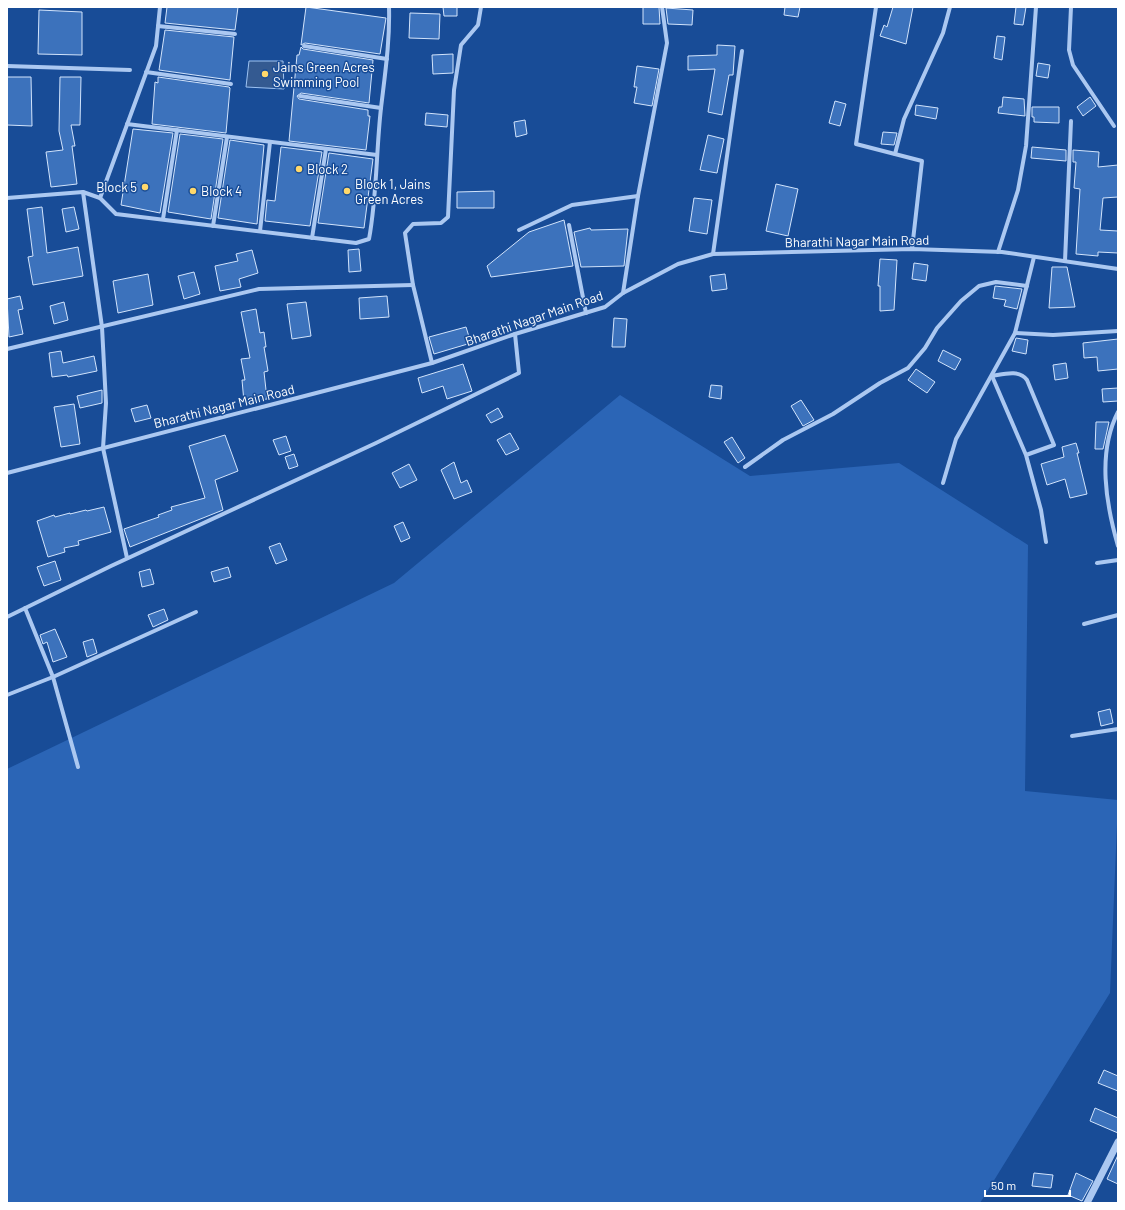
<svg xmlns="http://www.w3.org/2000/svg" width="1125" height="1210" font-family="Barlow,sans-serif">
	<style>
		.green { fill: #2b65b6 }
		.water { fill: #345a91; stroke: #9dc3f3 }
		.building { fill: #3c72bc; stroke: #d2e4fc }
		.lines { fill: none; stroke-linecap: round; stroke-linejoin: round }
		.minor { stroke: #abc8f1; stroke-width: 4 }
		.tertiary { stroke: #abc8f1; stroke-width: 7 }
		.poi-dot { fill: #ffd86b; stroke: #184c97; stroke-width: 1.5 }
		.labels { text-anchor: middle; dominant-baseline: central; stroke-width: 3; stroke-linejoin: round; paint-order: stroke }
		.poi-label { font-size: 13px; fill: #fff; stroke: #184c97; text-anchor: start }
		.street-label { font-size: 13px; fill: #fff; stroke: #184c97 }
	</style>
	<rect width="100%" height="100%" fill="#184c97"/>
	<path class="green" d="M620 395 750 476 899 463 1028 545 1025 791 1118 800 1110 993 980 1203H7V769L394 583Z"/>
	<path class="water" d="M249 61H283L284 89 246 87Z"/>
	<g class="building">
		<path d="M167 7H238L235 30 165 23Z"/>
		<path d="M306 7 386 18 380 54 305 43 301 45Z"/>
		<path d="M443 7H457V16H444Z"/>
		<path d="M643 7H659L660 24H643Z"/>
		<path d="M785 7H800L798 17 784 15Z"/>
		<path d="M893 7H913L906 44 880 36 884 25 887 27Z"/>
		<path d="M1016 7H1026L1023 25 1014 24Z"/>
		<path d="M666 8 693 10 692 25 668 24Z"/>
		<path d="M39 10 82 12V55L38 54Z"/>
		<path d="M410 13 440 14 439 39 409 38Z"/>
		<path d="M165 30 234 37 230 80 159 70Z"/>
		<path d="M997 36 1005 37 1002 60 994 58Z"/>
		<path d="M717 45 735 46 733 75H729L722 115 708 112 715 69 688 70V56L717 55Z"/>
		<path d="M301 47 303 49 373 60 369 103 301 93 297 96 299 99 368 110V116H370L366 150 289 141 297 55H299Z"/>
		<path d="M453 54V73L433 74 432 55Z"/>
		<path d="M1038 63 1050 65 1048 78 1036 76Z"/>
		<path d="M637 66 659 69 652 106 634 103 637 87H634Z"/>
		<path d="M7 77H31L32 126 7 125Z"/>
		<path d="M60 77H81L80 125H71L75 146H72L77 184 51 187 46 152 63 150 59 131Z"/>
		<path d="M158 77 229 87 230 88 226 133 152 124 155 82 158 83Z"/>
		<path d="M1003 97 1024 99 1025 116 998 113 999 107H1002Z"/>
		<path d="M1090 97 1096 106 1083 116 1077 107Z"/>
		<path d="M835 101 846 104 840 126 829 123Z"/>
		<path d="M916 105 938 108 936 119 915 115Z"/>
		<path d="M1032 107H1059V123L1034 122V117H1032Z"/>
		<path d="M426 113 448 115 447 127 425 125Z"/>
		<path d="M525 120 527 134 516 137 514 122Z"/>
		<path d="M133 129 173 133 160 213 121 205Z"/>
		<path d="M883 132 897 133 894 145 881 144Z"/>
		<path d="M180 134 223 139 211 219 168 212Z"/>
		<path d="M708 135 724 139 717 173 700 170Z"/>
		<path d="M230 140 264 145 257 224 218 218Z"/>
		<path d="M281 147 322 152 310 226 265 221 267 200 275 201Z"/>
		<path d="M1032 147 1066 150V161L1031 158Z"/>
		<path d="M1073 150 1099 152 1098 167 1118 165V197L1103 198 1100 230 1118 231V253L1098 252V256L1076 254 1080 189 1074 188 1076 162H1073Z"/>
		<path d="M329 153 373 159 364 228 318 223Z"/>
		<path d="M776 184 798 189 788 236 766 231Z"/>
		<path d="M494 191V208H457V192Z"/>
		<path d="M694 198 712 200 707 234 689 231Z"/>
		<path d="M42 207 47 253 78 247 83 276 33 285 28 257 33 256 27 209Z"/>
		<path d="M74 207 79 229 66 232 62 209Z"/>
		<path d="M564 220 573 266 491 277 487 266 529 232Z"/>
		<path d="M590 228 591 230 628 229 624 266 581 267 574 232Z"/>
		<path d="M359 249 361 271 349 272 348 250Z"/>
		<path d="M252 250 258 273 239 279 241 287 220 291 215 266 238 261 236 254Z"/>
		<path d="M880 259 897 260 894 310 880 311V286H878Z"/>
		<path d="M914 263 928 265 926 281 912 279Z"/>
		<path d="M1052 267H1067L1075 307 1049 308Z"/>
		<path d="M194 272 200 294 184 299 178 276Z"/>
		<path d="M148 274 153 305 118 313 113 281Z"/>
		<path d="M725 274 727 289 712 291 710 276Z"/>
		<path d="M995 286 1022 289 1017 309 1004 306 1006 300 993 298Z"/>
		<path d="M20 296 23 309 18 310 23 334 9 337 7 299Z"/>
		<path d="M387 296 389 317 360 319 359 298Z"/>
		<path d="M64 302 68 320 54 324 50 306Z"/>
		<path d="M306 302 311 336 292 339 287 304Z"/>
		<path d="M256 309 260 333 264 332 266 347H264L268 371 264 372 267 399 244 402 242 380H245L241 359 250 358 241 312Z"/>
		<path d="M614 318 627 319 625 347H612Z"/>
		<path d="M466 327 471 343 434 354 429 337Z"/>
		<path d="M1016 338 1028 340 1026 354 1012 351Z"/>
		<path d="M1118 339V369L1098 371 1097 357 1084 358 1083 343Z"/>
		<path d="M943 350 961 359 955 370 938 361Z"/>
		<path d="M61 351 63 363 94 356 97 371 68 377 67 375 52 377 49 353Z"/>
		<path d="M1066 363 1068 378 1055 380 1053 365Z"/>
		<path d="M463 364 472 391 447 399 443 386 422 393 418 378Z"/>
		<path d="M916 369 935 382 927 393 908 380Z"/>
		<path d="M711 385 722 386 721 399 709 397Z"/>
		<path d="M1118 388V401L1103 402 1102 389Z"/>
		<path d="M102 390V403L80 408 77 396Z"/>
		<path d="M801 400 814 420 803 426 791 406Z"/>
		<path d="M74 404 80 444 61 447 54 407Z"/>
		<path d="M147 405 151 418 135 422 131 409Z"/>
		<path d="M498 408 503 417 491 423 486 415Z"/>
		<path d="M1096 422H1109L1103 449H1095Z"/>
		<path d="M510 433 519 449 506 455 497 440Z"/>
		<path d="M225 435 238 471 215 480 223 510 130 547 124 529 159 517 158 515 172 510 171 507 205 498 189 446Z"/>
		<path d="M286 436 291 451 279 455 273 440Z"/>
		<path d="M732 437 745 458 738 463 724 442Z"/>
		<path d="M1076 443 1079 453H1077L1087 494 1070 498 1065 479 1047 485 1041 464 1064 457 1062 447Z"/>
		<path d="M294 454 298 466 289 469 285 457Z"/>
		<path d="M454 462 461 483 467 480 472 492 454 499 441 470Z"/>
		<path d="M409 464 417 480 400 488 392 473Z"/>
		<path d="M104 507 111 532 78 541 79 545 64 548 65 552 48 557 37 521 54 515 55 517 70 513V514L86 510 87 511Z"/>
		<path d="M403 522 410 538 401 542 394 526Z"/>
		<path d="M280 543 287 560 276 564 269 547Z"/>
		<path d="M55 561 61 580 44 586 37 567Z"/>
		<path d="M228 567 231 577 214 582 211 572Z"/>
		<path d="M150 569 154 584 142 587 139 572Z"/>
		<path d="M164 609 168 620 153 627 148 615Z"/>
		<path d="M55 629 67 657 53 662 47 642 43 644 40 635Z"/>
		<path d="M93 639 97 653 87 657 83 642Z"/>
		<path d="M1110 709 1113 723 1101 726 1098 712Z"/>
		<path d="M1104 1070 1118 1076V1091L1098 1083Z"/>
		<path d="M1095 1108 1118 1118V1133L1090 1121Z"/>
		<path d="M1118 1155V1184L1107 1179Z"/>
		<path d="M1034 1173 1053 1175 1051 1188 1032 1186Z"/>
		<path d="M1076 1173 1093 1181 1082 1201 1068 1195Z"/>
	</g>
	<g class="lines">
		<g class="minor">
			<path d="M876 7 856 144 922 161 912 249"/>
			<path d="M1071 7 1069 50 1073 65 1114 126"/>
			<path d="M158 26 235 34"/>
			<path d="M304 46 387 59"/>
			<path d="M7 66 130 70"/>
			<path d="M146 72 231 84"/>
			<path d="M300 96 381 108"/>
			<path d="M127 124 377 155"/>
			<path d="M895 154 904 119 943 33 950 7"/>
			<path d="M83 192 102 327 106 403 103 448 127 558"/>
			<path d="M7 198 83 192 100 198 116 214 356 243 369 239C377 196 376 152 381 108 385 74 390 41 389 7"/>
			<path d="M100 198 156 46 160 7"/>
			<path d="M163 219 177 130"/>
			<path d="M569 225 586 313"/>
			<path d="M213 226 227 137"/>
			<path d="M519 230 572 205 638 196"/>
			<path d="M260 231 270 142"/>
			<path d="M312 238 326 149"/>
			<path d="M998 252 1018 190 1026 146 1036 7"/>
			<path d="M713 254 742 51"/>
			<path d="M1065 261 1071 121"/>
			<path d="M623 293 638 196 667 43 662 7"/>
			<path d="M1015 333 1053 335 1118 331"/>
			<path d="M7 349 259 289 413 285"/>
			<path d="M432 363 413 285 405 233 413 224 441 223 448 217 454 90 461 45 478 25 481 7"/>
			<path d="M1118 412C1097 453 1106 504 1118 546"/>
			<path d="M1026 455 1054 445 1027 380C1019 369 1004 374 992 376L1026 455 1041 510 1046 542"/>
			<path d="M745 467 783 440 833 414 880 383 908 368 925 348 937 328 961 301 979 286 996 282 1027 286"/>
			<path d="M7 473 432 363 515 334 605 307 623 293 678 264 713 254 912 249 1002 252 1118 269"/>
			<path d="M943 483 956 439 1015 333 1034 257"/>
			<path d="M1097 563 1118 560"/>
			<path d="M25 608 53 677 78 767"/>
			<path d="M7 617 111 566 376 443 519 373 515 334"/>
			<path d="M1084 624 1118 615"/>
			<path d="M7 695 53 677 196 612"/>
			<path d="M1072 736 1118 729"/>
		</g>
		<path class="tertiary" d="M1087 1203 1118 1142"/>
	</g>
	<g class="poi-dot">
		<circle cx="265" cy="74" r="4"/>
		<circle cx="299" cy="169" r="4"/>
		<circle cx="145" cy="187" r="4"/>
		<circle cx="193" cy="191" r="4"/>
		<circle cx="347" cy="191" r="4"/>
	</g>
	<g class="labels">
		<g class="poi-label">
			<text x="273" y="67">Jains Green Acres<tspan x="273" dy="15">Swimming Pool</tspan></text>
			<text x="307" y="169">Block 2</text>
			<text x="355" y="184">Block 1, Jains<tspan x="355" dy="15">Green Acres</tspan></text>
			<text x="137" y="187" text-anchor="end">Block 5</text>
			<text x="201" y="191">Block 4</text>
		</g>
		<g class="street-label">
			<text transform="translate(857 241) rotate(-1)">Bharathi Nagar Main Road</text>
			<text transform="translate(534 318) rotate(-19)">Bharathi Nagar Main Road</text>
			<text transform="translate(224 406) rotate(-14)">Bharathi Nagar Main Road</text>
		</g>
	</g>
	<rect width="1125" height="1210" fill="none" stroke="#ffffff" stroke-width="16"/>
	<path d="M985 1190v6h85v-6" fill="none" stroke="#ffffff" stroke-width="2"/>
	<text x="991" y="1190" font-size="12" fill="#ffffff" stroke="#184c97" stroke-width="3" paint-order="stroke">50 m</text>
</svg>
